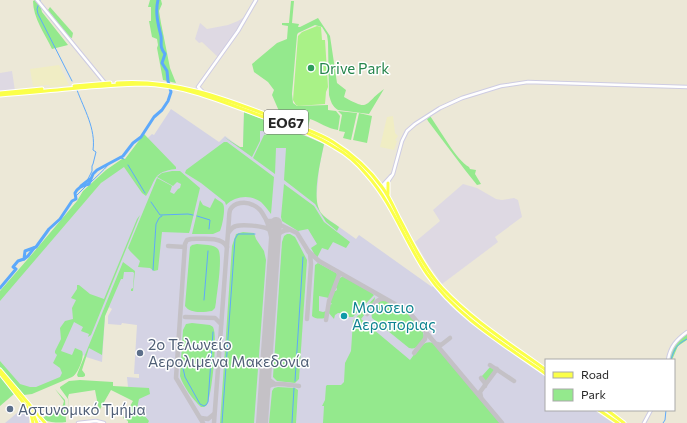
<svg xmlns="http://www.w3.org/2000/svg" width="687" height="423" font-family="Commissioner,sans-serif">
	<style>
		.industrial { fill: #ded9e3 }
		.education { fill: #f0edc4 }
		.airport { fill: #d4d3e4 }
		.green { fill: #94e98d }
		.pitch { fill: #a9f287 }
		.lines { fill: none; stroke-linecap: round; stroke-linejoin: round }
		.stream { stroke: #5da9fb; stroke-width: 1 }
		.river { stroke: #5da9fb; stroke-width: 3 }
		.taxiway { stroke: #c4c1c6; stroke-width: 4.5 }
		.runway { stroke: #c4c1c6; stroke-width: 12 }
		.secondary-casing { stroke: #cecce3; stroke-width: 4.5 }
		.primary-casing { stroke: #fff; stroke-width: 5 }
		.secondary { stroke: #fff; stroke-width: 2.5 }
		.primary { stroke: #fbff49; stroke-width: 3 }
		.leisure-dot { fill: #2e9e5b; stroke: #fff; stroke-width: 1.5 }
		.culture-dot { fill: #0f9aa8; stroke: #fff; stroke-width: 1.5 }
		.service-dot { fill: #5c6f8a; stroke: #fff; stroke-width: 1.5 }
		.labels { text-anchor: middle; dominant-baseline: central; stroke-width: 3; stroke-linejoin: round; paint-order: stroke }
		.shield { fill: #fff; stroke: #686868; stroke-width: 1 }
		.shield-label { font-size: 14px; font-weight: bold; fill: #272727 }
		.leisure-label { font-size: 15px; fill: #27864d; stroke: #fff; text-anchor: start }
		.culture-label { font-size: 15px; fill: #0d838f; stroke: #fff; text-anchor: start }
		.service-label { font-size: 15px; fill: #4e5e75; stroke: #fff; text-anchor: start }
	</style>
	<rect width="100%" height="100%" fill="#ece8d7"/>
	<g class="industrial">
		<path d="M246 16 218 57 202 42 199 43 195 39 200 23 207 29 228 25 238 21Z"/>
		<path d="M12 71 15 91 0 92V73Z"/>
		<path d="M463 184 477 188 496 199 502 200 514 198 518 200 522 217 495 237 498 242 442 284 428 264 415 242 440 221 433 210Z"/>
	</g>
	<g class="education">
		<path d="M59 65 69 85 50 87 49 85 33 86 30 69Z"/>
		<path d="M393 116 395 133 398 136 395 140 397 141 394 150 380 147 387 117Z"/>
	</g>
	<g class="airport">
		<path d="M171 109 219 142 225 136 241 148 243 147 244 112 308 137 324 144 319 169 316 202 321 214 356 239 359 235 432 287 433 286 450 305 469 322 546 377V410H594L613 423H128L136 388 128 387 127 377 139 378V374H134L137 325 122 323 121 325 108 324V316L112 309 109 307 105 316 102 362 86 357 83 355 74 373 25 392 0 362V299L101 183 152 134 154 135Z"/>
		<path d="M23 408 29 417V423H5Z"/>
	</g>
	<g class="green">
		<path d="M35 0 41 8 42 12 68 45 52 49C45 34 33 18 33 1Z"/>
		<path d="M150 0H161L162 4 159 11 161 23 170 68 176 83 163 80 157 48 158 45 157 39 152 37 149 21H151V7H148Z"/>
		<path d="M291 1H294L292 23 299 24 298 27H300L318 18 330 36 337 83 346 90 344 97C371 112 363 104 384 89L369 114 338 110C332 106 331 102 329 95L328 42 327 35 322 27 315 25 298 33 297 35 292 94 293 103 297 106 328 105V110L336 111 340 116 338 130C328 129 319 122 310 119L308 127 282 118 272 95 274 90 268 82 254 72 252 64 277 43 287 39 288 26 282 25V23H289Z"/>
		<path d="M50 7 73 33 72 38 69 37 48 10Z"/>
		<path d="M338 111 357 113 351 140 343 138 345 132 339 131 342 115Z"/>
		<path d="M244 112 308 137 324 144C321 160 310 201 322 214 326 219 334 223 339 227L337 231 326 222 315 204 284 180 286 148H276L275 174 253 158 264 135 272 133H264V131H260V141L252 157 224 137 240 147H243Z"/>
		<path d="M359 113 372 116 367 143 353 140Z"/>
		<path d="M430 116C439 128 457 161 469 167L470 169 476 170 475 174 481 184 477 185 465 170 428 121 427 119Z"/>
		<path d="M144 134 176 167V169C152 172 157 179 146 196L142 193 124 167 101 183 0 301V291L33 253 77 201 83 191 106 170 122 159H125Z"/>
		<path d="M224 142H227L274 177 271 214C268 210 265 206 261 202 250 194 235 196 226 205L225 202 201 183 185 173 186 170Z"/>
		<path d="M172 171H180L200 188 190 230 189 233 162 232 158 270 154 271 150 268 138 267 140 261 130 251 128 248 157 178 172 186 170 192 174 194 178 189 180 188 181 184 177 182 173 186 157 177 162 173Z"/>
		<path d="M284 184 314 206 324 222 350 242 346 248 333 242 328 250 322 248 317 258 316 257 311 248 317 244 308 229 298 231 282 221 281 217Z"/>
		<path d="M215 198C217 200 222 202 223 204 226 208 222 227 220 231L213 234H192L200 200 203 205 210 208Z"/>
		<path d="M140 215 91 335 88 337 89 334 81 331 83 327 74 322 61 351 72 355 75 348 82 351C85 356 78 374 72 377L32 394 24 395 0 368V361L20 384 30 387H36L60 377 62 373 60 368 53 363 57 355 55 353V351L61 339 60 328 65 321 73 319 72 308 76 300 71 298 77 289V285H79L90 294 104 299 137 219Z"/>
		<path d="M243 232 254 233 256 239 264 251 266 260 254 423H220L232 246 236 234Z"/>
		<path d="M287 234H290L295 237 307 260 299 379 295 383 277 381 273 377 282 242 284 236Z"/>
		<path d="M197 244C203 245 214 244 218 249 223 255 217 293 216 302L215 308 212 311C204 312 190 314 185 306L190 247 192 245Z"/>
		<path d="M123 262 135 271 133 291H131V289L133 288 134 273 133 272H124L123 279H121L105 316 102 355 89 348 82 370 85 374V376L83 377H78L77 375 78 372Z"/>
		<path d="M318 263 338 274 329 298 319 296V311L323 312 326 311 325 318C320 319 315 319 312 316L315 265Z"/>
		<path d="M343 276 371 292 374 295 353 317H346V313H338L335 315 334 319 328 312 329 305 332 304 330 302 333 291H336L337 289 335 286 337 280Z"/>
		<path d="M375 297 374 303 361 319 410 360C416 353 422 339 433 343L500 423H323L324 406H322L325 400 326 386 327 385H341L344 382 345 363 351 351 353 321Z"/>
		<path d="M381 300C395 299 425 324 424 338 420 344 417 350 409 348L372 318 371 310Z"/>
		<path d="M192 323 210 325C213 327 213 326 214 330 217 342 212 394 207 405L204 407H201C193 400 183 386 180 376L183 330 186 324Z"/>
		<path d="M687 333V340L678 346 672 360H669C672 347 677 342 687 333Z"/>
		<path d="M491 366 494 368V371L487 381H484L482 379V376Z"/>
		<path d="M0 376 14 394 0 406Z"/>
		<path d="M80 380 113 382V386L149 388 150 394 139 399 136 413 143 412V414L149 421 148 423H128V421L123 418 133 401 111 390 99 411 95 390 69 394 68 397 71 421 68 399 60 388V387L69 381Z"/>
		<path d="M278 387 295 388 298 390 296 423H269L272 391 274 388Z"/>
		<path d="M55 389 65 400 66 422C58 423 48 423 42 418L62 408 64 401Z"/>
	</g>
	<path class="pitch" d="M317 26 321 27 322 40H325L328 87 326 92 325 104 298 106 296 105 293 100 298 36 302 32Z"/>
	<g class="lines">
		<g class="stream">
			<path d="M40 0 37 9 38 14 72 81"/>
			<path d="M77 90C84 109 96 129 93 150L96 152 93 164 92 166V171L87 181"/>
			<path d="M121 158 124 159"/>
			<path d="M128 165 145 193"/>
			<path d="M89 184C96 177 103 171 109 164"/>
			<path d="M76 196 87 185"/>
			<path d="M151 202 160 215 188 214 193 215"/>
			<path d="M197 216 210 220 209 229"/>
			<path d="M153 270 156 224 159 218 162 216"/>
			<path d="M204 300 208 251"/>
			<path d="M671 360C674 349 677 344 687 339"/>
			<path d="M183 368 185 377 200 404 204 406 206 405 208 402 213 332"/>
			<path d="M295 381 303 257"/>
			<path d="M222 423 235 239 238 234H255"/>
			<path d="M292 423 294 388"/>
			<path d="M663 423 665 420 666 410"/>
		</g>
		<g class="river">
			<path d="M81 186 90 179"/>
			<path d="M24 259 28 256 34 248"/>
			<path d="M0 288 16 269 13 267 18 261 24 259 25 251 36 247 49 229 60 219 72 201 76 199 75 193C79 186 83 186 89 184L93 174 97 170 123 156 133 143 141 137 154 117 162 110 168 101 171 92 168 81 167 71 162 63 165 54C159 46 162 44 161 36 158 24 155 12 158 0"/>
		</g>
		<g class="taxiway">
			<path d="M267 221H272L297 233 310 254 311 264 307 319"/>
			<path d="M229 232C231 229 232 227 236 226 243 224 262 226 268 229"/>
			<path d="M275 239C278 233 283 230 289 230"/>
			<path d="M168 246 185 247"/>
			<path d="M308 251 319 261 409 312 502 423"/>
			<path d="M367 314C372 308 376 297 385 299"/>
			<path d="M185 317 215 318 221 324"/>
			<path d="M326 320 329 301 339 275 338 272"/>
			<path d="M437 344 441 345 450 338"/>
			<path d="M414 353 425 339 426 333"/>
			<path d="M490 365 514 381"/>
			<path d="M266 372 268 379 275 384"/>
			<path d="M481 378 485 383V386"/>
			<path d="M264 390C272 380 288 385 299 386"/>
			<path d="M481 397 480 392 497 369"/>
			<path d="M201 418 208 419 214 414"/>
			<path d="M203 423 176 378 185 244 187 240 191 239C201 239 222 236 227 247"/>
			<path d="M214 423 229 219C229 216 229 213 230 210 234 202 246 201 253 205 258 207 262 212 264 216 269 223 273 244 274 253"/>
		</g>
		<path class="runway" d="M262 423 276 223"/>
		<g class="secondary-casing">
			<g id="secondary">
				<path d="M37 0 105 83"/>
				<path d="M203 92 198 87 238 31 256 0"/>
				<path d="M381 187 391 176"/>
				<path d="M381 192 393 174 402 141 407 131 415 124 440 108 462 98 501 86 528 82 687 87"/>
				<path d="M668 360C670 347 676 340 687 332"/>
				<path d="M40 423H45"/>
				<path d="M78 423 96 421 104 423"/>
				<path d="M644 423 651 410"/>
			</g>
		</g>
		<g class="primary-casing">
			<g id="primary">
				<path d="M117 83C173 79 224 98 275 118 294 125 315 131 333 142 352 154 369 169 382 187 389 196 394 208 399 218 412 242 424 268 442 288 472 320 510 344 546 370"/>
				<path d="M74 86 110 83"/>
				<path d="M0 93 42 89"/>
				<path d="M0 95C30 92 60 90 89 87 107 86 125 84 143 84 184 85 223 102 261 116 286 125 312 133 334 147 347 154 358 164 367 175 393 204 405 242 427 274 456 316 505 345 546 374"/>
				<path d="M388 194V183"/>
				<path d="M0 370 45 423"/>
				<path d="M0 373 34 416 37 423"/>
				<path d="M599 410 618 423"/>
				<path d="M607 410 624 423"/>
				<path d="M31 414 33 423"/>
			</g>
		</g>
		<use href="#secondary" class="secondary"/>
		<use href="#primary" class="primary"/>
	</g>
	<circle class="leisure-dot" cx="311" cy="68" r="4"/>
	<circle class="culture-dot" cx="344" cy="316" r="4"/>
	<g class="service-dot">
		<circle cx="140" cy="353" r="4"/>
		<circle cx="10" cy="409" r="4"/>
	</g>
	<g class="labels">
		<rect class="shield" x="264" y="110" width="44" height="24" rx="3"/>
		<g class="shield-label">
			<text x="286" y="122">ΕΟ67</text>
		</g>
		<g class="leisure-label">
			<text x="319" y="68">Drive Park</text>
		</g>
		<g class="culture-label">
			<text x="352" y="307">Μουσειο<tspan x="352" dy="17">Αεροποριας</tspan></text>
		</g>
		<g class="service-label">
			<text x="148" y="344">2ο Τελωνείο<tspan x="148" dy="17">Αερολιμένα Μακεδονία</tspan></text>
			<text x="18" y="409">Αστυνομικό Τμήμα</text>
		</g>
	</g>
	<rect x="545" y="359" width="130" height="52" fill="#ffffff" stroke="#a9a9a9"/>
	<rect x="553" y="372" width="20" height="6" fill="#fbff49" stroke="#a9a9a9"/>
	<text x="581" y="379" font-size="12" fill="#272727">Road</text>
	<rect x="553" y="389" width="20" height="12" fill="#94e98d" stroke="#a9a9a9"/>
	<text x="581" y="399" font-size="12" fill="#272727">Park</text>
</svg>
